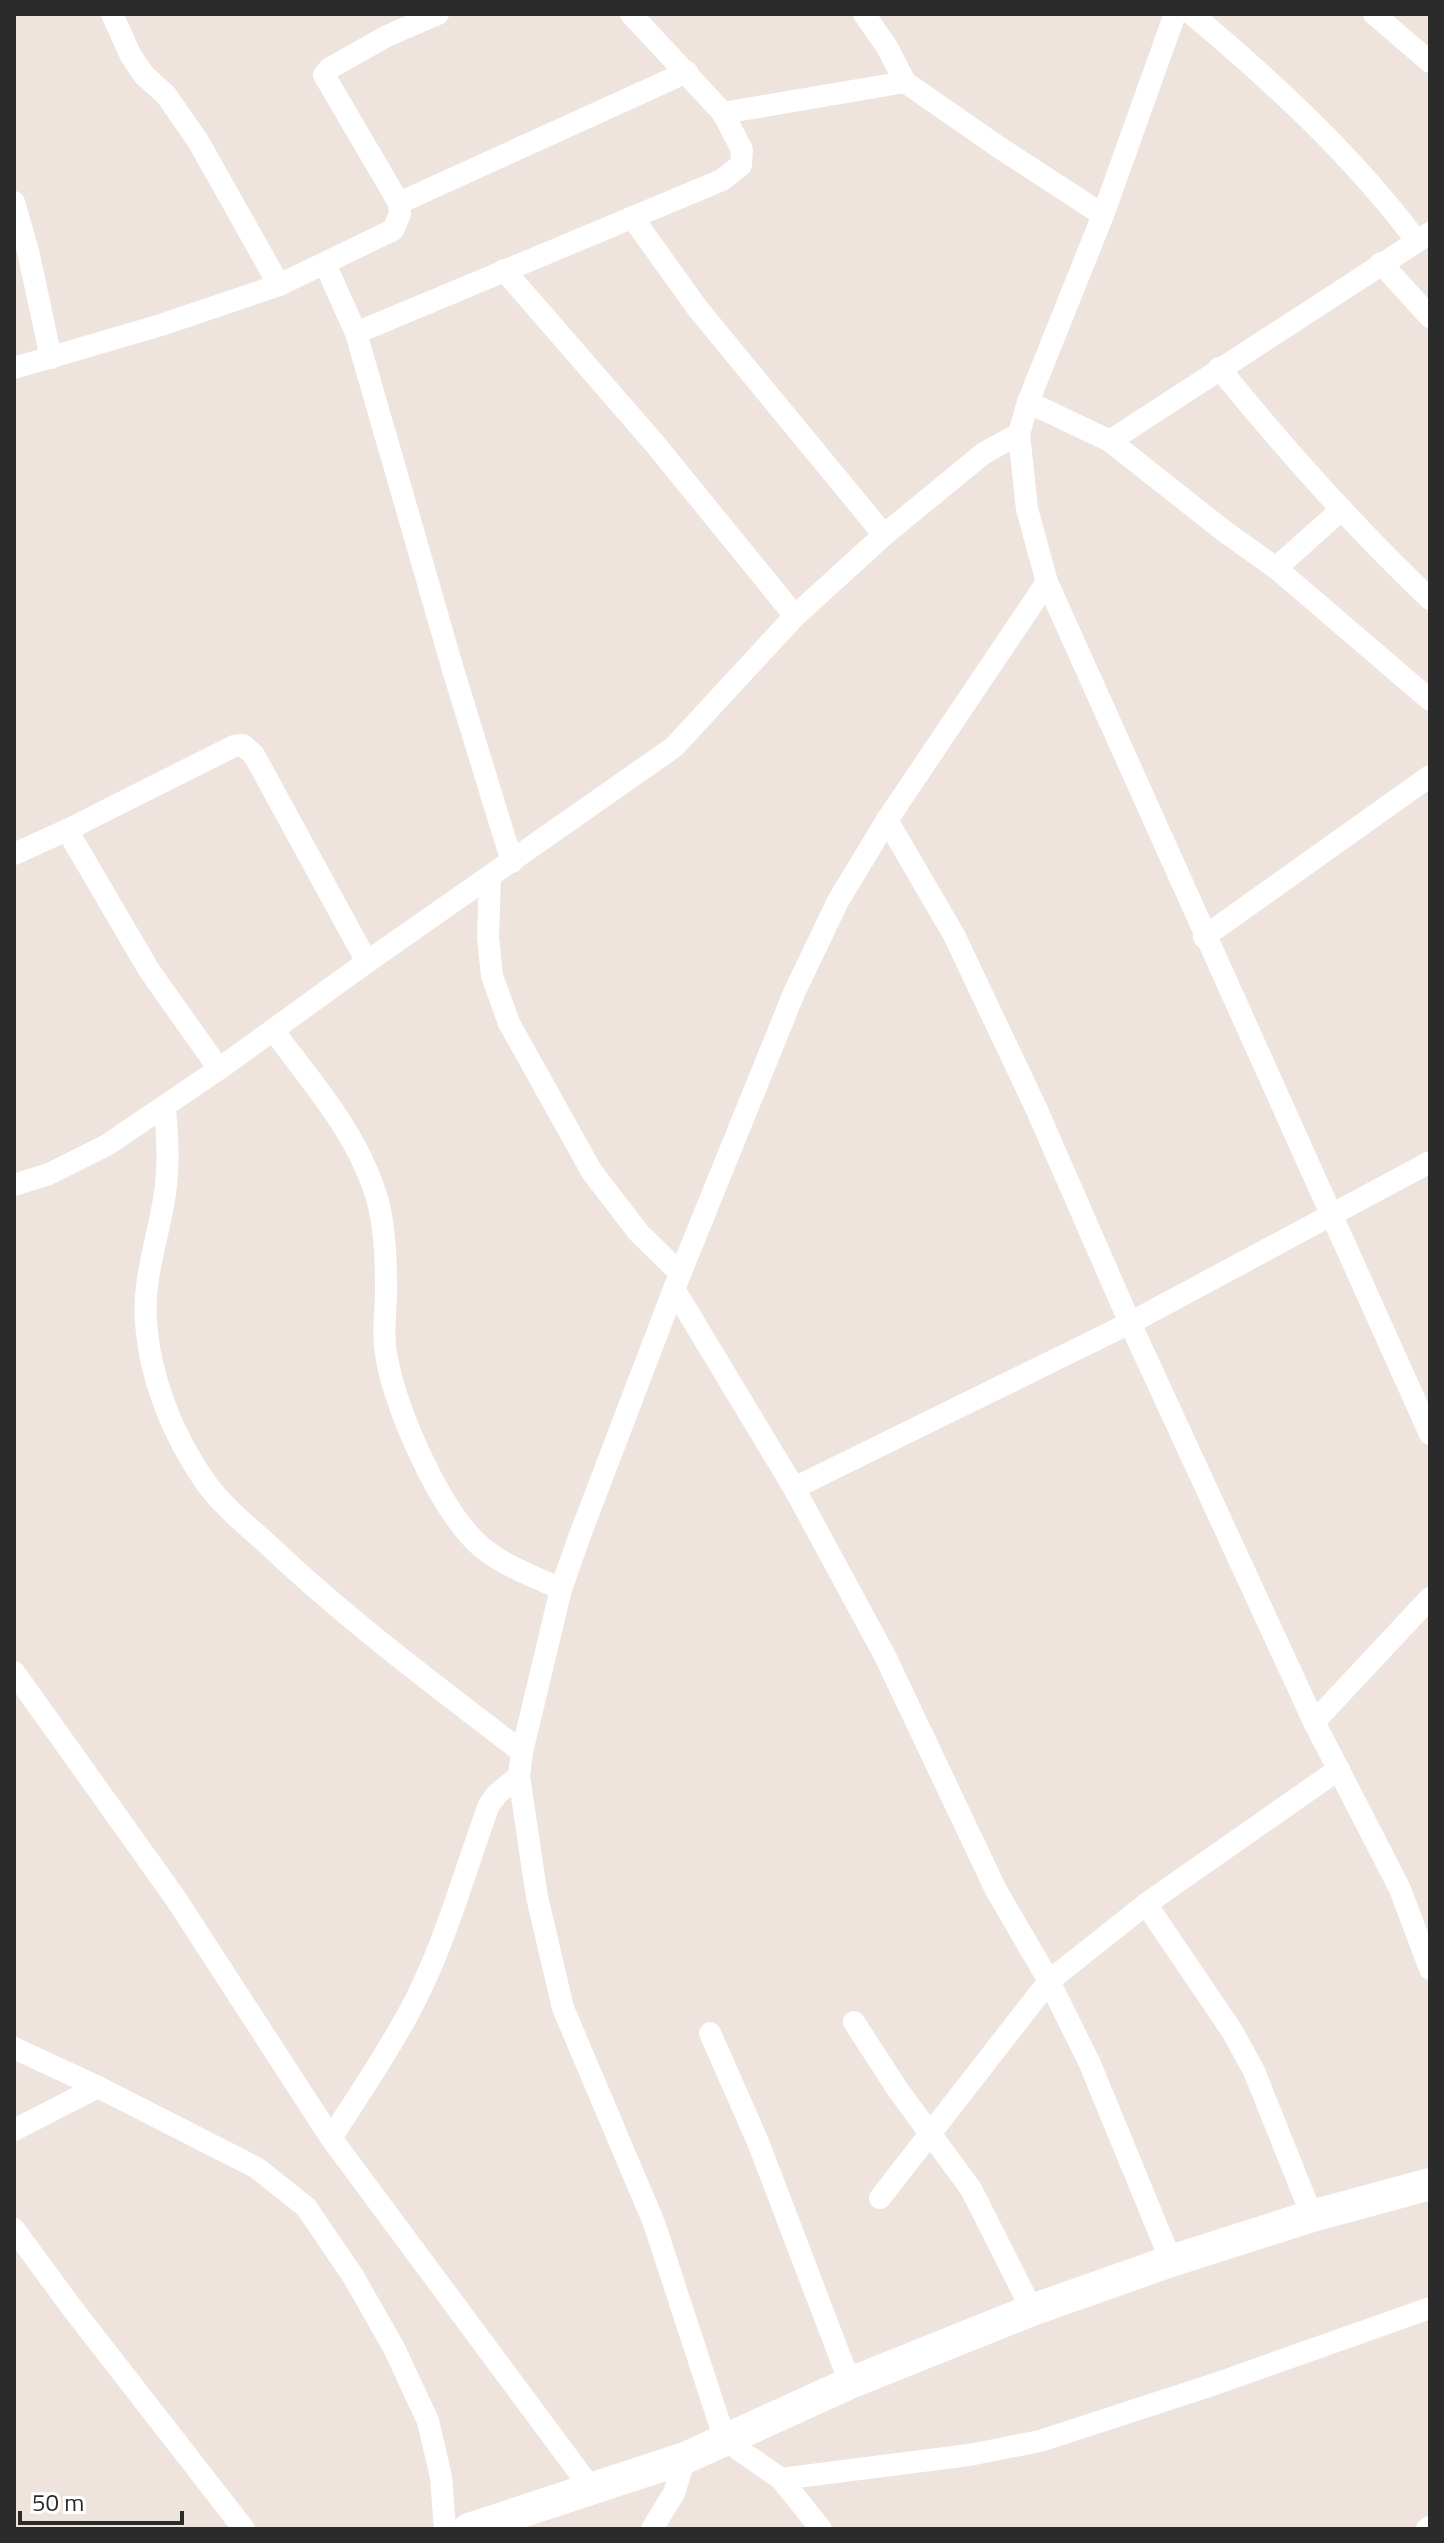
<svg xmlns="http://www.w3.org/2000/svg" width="1444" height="2543" font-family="'Titillium Web',sans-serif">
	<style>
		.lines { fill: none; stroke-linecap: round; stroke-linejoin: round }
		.street { stroke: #fff; stroke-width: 22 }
		.secondary { stroke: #fff; stroke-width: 32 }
	</style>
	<rect width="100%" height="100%" fill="#eee4dd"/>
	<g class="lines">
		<g class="street">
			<path d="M112 14 131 56 144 75 166 95 198 141 279 285"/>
			<path d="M864 14 887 47 905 82 1000 148 1103 215"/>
			<path d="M1175 14 1103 215 1028 402 1019 434 1027 509 1047 582 1430 1434"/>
			<path d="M1192 14C1274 83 1352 155 1416 240"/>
			<path d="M1374 14 1430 62"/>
			<path d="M723 113 905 82"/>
			<path d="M14 202 28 251 51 358"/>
			<path d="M399 203 687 72"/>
			<path d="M632 217 698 309 884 535"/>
			<path d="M1381 263 1430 317"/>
			<path d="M325 264 356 333 454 673 512 862"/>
			<path d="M504 270 655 444 795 616"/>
			<path d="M356 333 722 180 741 165 742 150 723 113 631 14"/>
			<path d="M14 368 161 325 279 285 393 230 400 214 399 203 324 75 330 68 387 36 438 14"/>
			<path d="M1219 368C1285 449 1354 527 1430 599"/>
			<path d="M1028 402 1110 441 1224 531 1276 568 1430 700"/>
			<path d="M1110 441 1430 233"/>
			<path d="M1276 568 1342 509"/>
			<path d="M887 820 954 935 1036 1108 1130 1323 1314 1722 1400 1889 1430 1969"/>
			<path d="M67 830 149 970 219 1069"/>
			<path d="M14 854 67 830 234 746 243 745 254 755 367 962"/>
			<path d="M490 877 488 937 492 976 509 1023 592 1172 639 1233 680 1273"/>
			<path d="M1204 937 1430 776"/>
			<path d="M273 1030C310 1080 354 1129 374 1189 385 1219 386 1259 386 1291 386 1309 383 1328 385 1346 391 1401 437 1504 476 1542 498 1564 533 1576 561 1589"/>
			<path d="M165 1107C167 1133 169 1159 166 1185 161 1232 142 1275 146 1323 150 1379 173 1435 204 1480 223 1508 253 1530 277 1553 354 1625 439 1688 522 1752"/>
			<path d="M14 1185 49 1174 107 1145 219 1069 367 962 674 747 795 616 884 535 984 453 1019 434"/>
			<path d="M674 1289 794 1488 885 1656 996 1890 1049 1981 1090 2064 1171 2261"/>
			<path d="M794 1488 1130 1323 1430 1162"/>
			<path d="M14 1672 176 1899 331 2138 590 2487"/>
			<path d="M1314 1722 1430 1598"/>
			<path d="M1146 1904 1232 2031 1254 2071 1312 2216"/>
			<path d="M854 2022 898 2090 971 2189 1032 2310"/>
			<path d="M710 2033 758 2142 850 2383"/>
			<path d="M14 2048 98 2087 257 2168 306 2207 353 2276 394 2348 428 2421 441 2477 445 2529"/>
			<path d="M14 2130 98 2087"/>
			<path d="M331 2138C360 2093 390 2049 415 2001 447 1938 465 1870 489 1805L497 1794 519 1776"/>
			<path d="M880 2198 1049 1981 1146 1904 1339 1769"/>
			<path d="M14 2229 72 2308 244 2529"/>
			<path d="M781 2479 969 2455 1040 2441 1212 2385 1430 2308"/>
			<path d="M652 2529 674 2493 685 2458"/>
			<path d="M821 2529 781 2479 725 2440 654 2223 563 2008 537 1897 519 1776 522 1752 561 1589 580 1535 674 1289 794 993 838 901 887 820 1047 582"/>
			<path d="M1427 2529 1430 2527"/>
		</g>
		<path class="secondary" d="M469 2529 685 2458 850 2383 1032 2310 1171 2261 1312 2216 1430 2184"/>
	</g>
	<rect width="1444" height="2543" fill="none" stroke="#2b2b2b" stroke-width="32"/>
	<path d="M20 2511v12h162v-12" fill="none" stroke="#2b2b2b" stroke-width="4"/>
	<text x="32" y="2511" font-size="24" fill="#2b2b2b" stroke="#ffffff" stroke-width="6" paint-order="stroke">50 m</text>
</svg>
